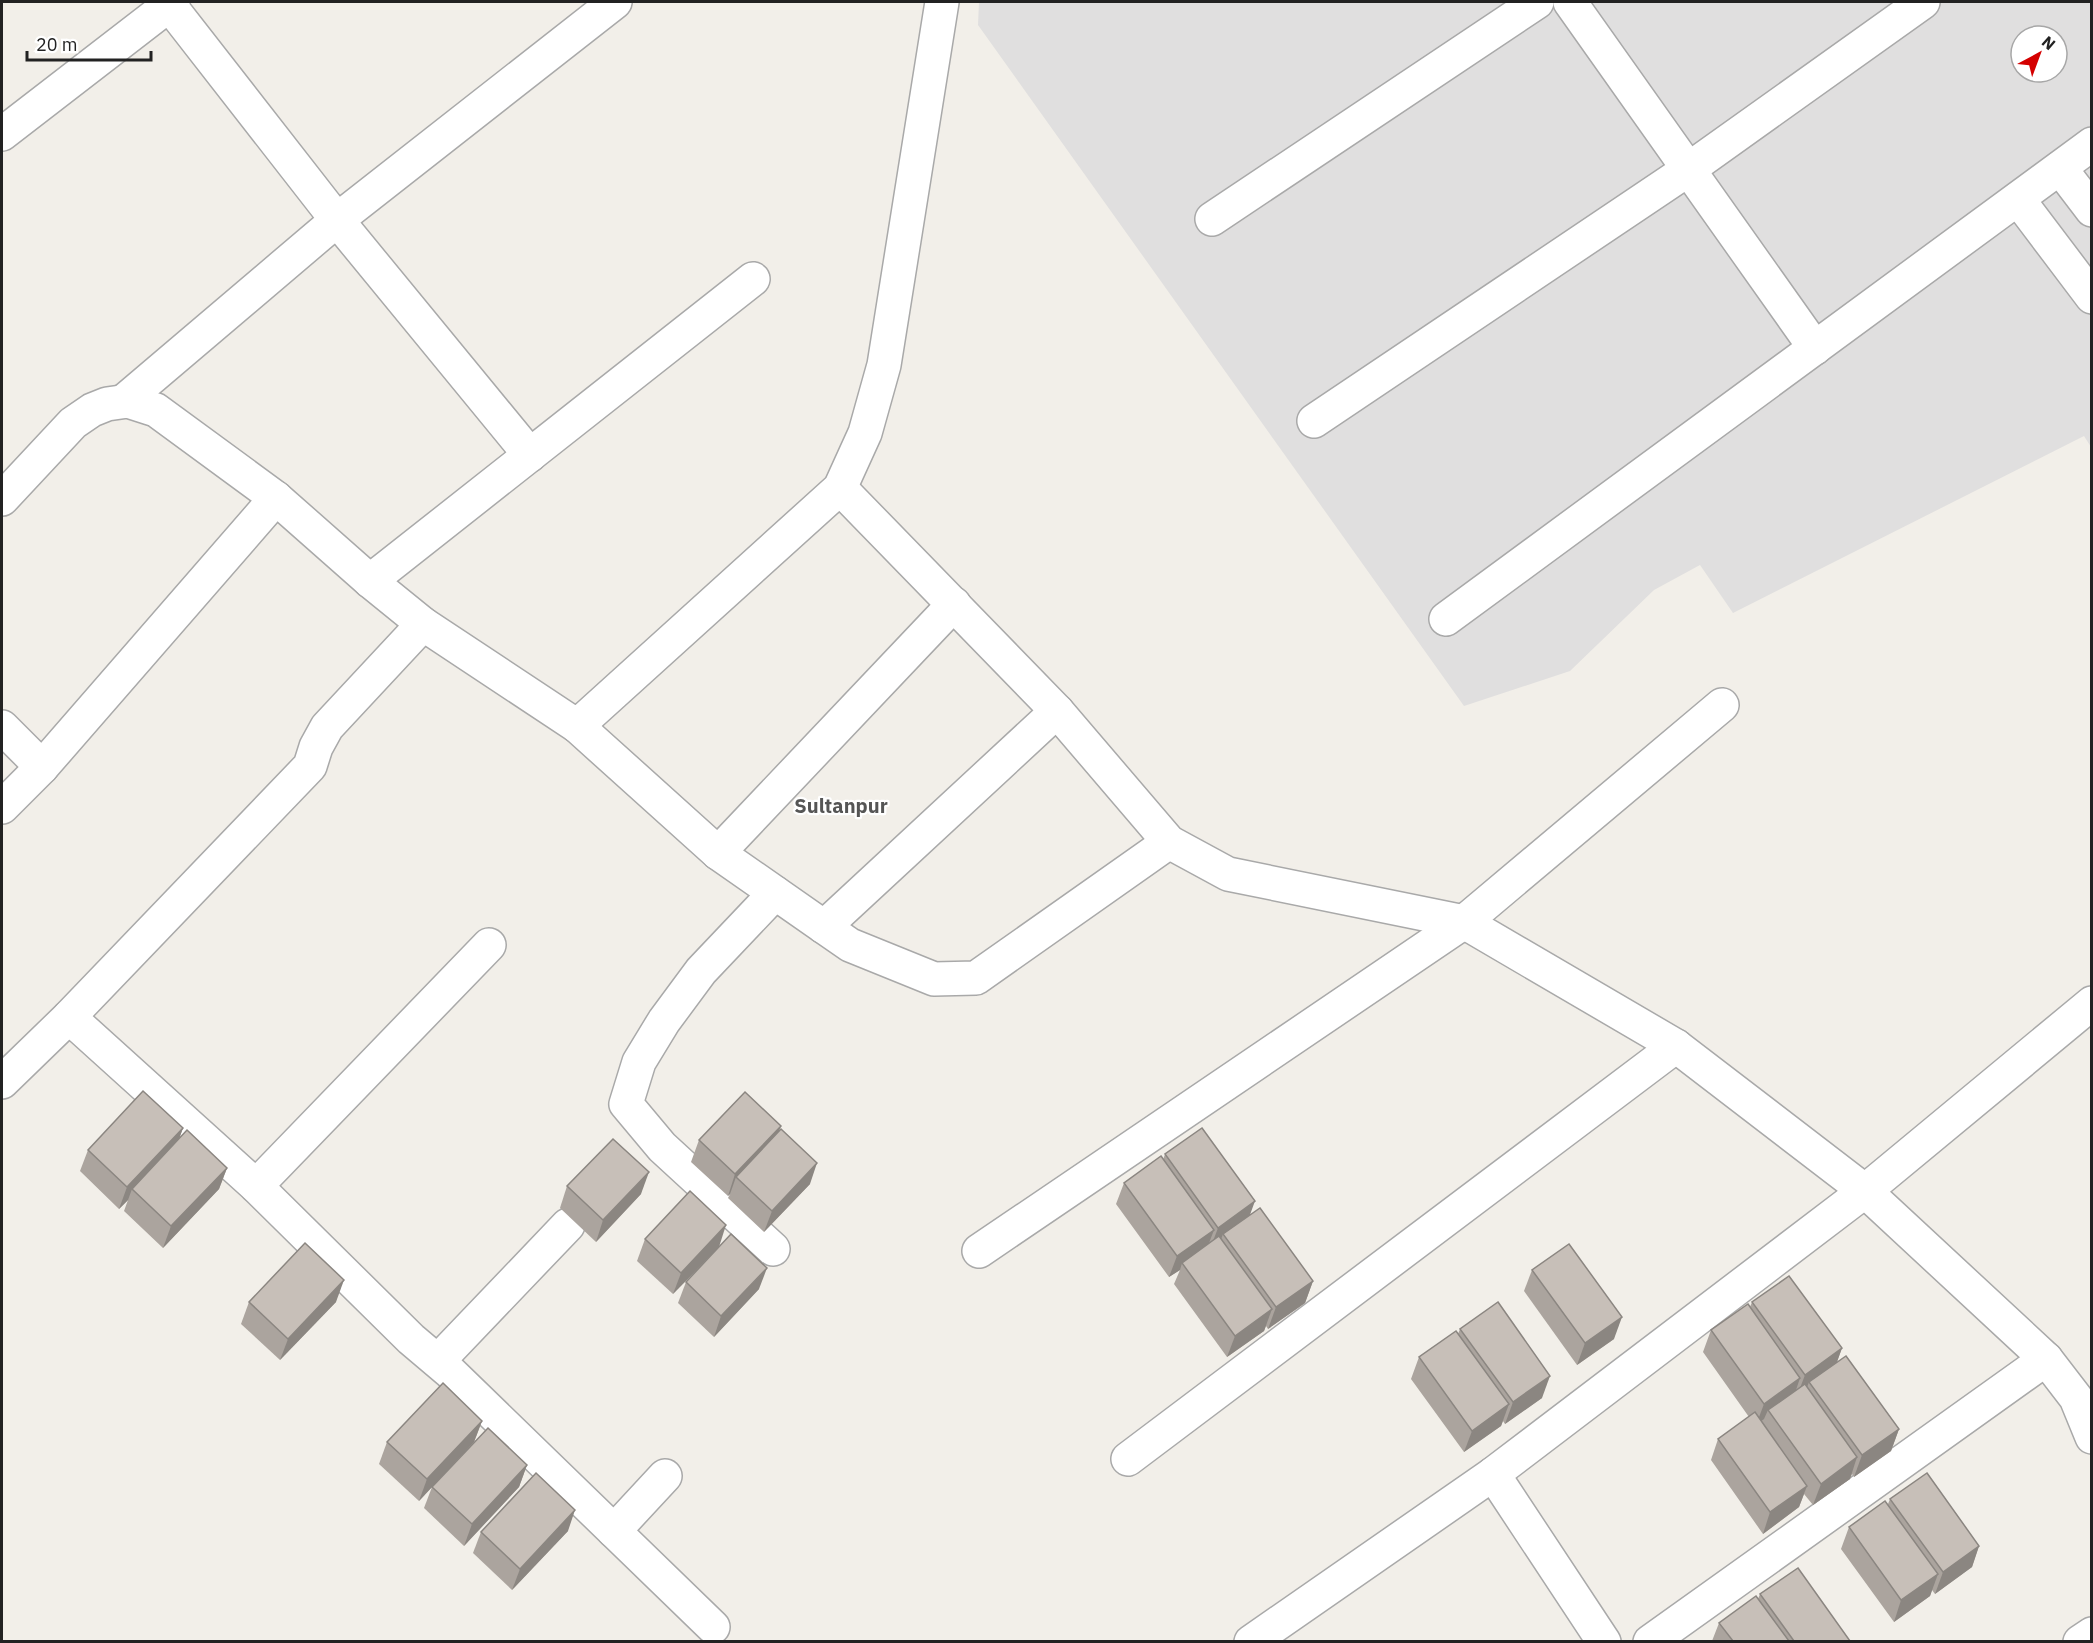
<svg xmlns="http://www.w3.org/2000/svg" width="2093" height="1643" font-family="'IBM Plex Sans',sans-serif">
	<style>
		.residential { fill: #e0dfdf; fill-rule: evenodd }
		.lines { fill: none; stroke-linecap: round; stroke-linejoin: round }
		.minor-casing { stroke: #a9a9a9; stroke-width: 36 }
		.minor { stroke: #fff; stroke-width: 33 }
		.wall { fill: #aba49e }
		.shaded-wall { fill: #8b8681 }
		.building { fill: #c7bfb8; stroke: #8b8681; stroke-width: 1.5 }
		.labels { text-anchor: middle; dominant-baseline: central; stroke-width: 4.5; stroke-linejoin: round; paint-order: stroke }
		.neighbourhood-label { font-size: 20px; font-weight: bold; fill: #555; stroke: #fff }
	</style>
	<rect width="100%" height="100%" fill="#f2efe9"/>
	<path class="residential" d="M979 2H2091V447L2084 436 1733 613 1700 565 1654 590 1570 671 1464 706 978 25ZM2021 36H2057V72H2021Z"/>
	<g class="lines">
		<g class="minor-casing">
			<g id="minor">
				<path d="M167 2 337 220 530 455"/>
				<path d="M1570 2 1815 348"/>
				<path d="M2 134 173 2"/>
				<path d="M2060 168 2092 210"/>
				<path d="M2018 199 2092 297"/>
				<path d="M1212 219 1537 2"/>
				<path d="M124 401 337 220 615 2"/>
				<path d="M1314 421 1689 169 1923 2"/>
				<path d="M840 488 1057 711 1169 842 1228 874 1464 922 1676 1046 1865 1191 2046 1359 2076 1398 2092 1437"/>
				<path d="M2 499 73 423 92 410 107 404 128 401 156 410 276 498 370 581 423 624 577 726 840 488 865 433 884 365 942 2"/>
				<path d="M370 581 753 279"/>
				<path d="M1446 619 2092 144"/>
				<path d="M577 726 718 853 824 927 1057 711"/>
				<path d="M2 727 42 767"/>
				<path d="M2 807 42 767 276 498"/>
				<path d="M718 853 954 604"/>
				<path d="M824 927 850 945 934 979 976 978 1169 842"/>
				<path d="M69 1017 256 1186 411 1339 450 1372 713 1627"/>
				<path d="M2 1082 69 1017 310 766 316 747 327 727 423 624"/>
				<path d="M256 1186 489 945"/>
				<path d="M773 1249 662 1147 626 1104 639 1062 664 1021 701 971 775 893"/>
				<path d="M979 1251 1464 922 1722 705"/>
				<path d="M438 1361 568 1225"/>
				<path d="M1128 1459 1676 1046"/>
				<path d="M1493 1474 1604 1642"/>
				<path d="M614 1531 665 1476"/>
				<path d="M1251 1642 1493 1474 1865 1191 2092 1003"/>
				<path d="M1650 1642 2046 1359"/>
				<path d="M2080 1642 2092 1634"/>
			</g>
		</g>
		<use href="#minor" class="minor"/>
	</g>
	<g class="wall">
		<path d="M183 1128 179 1139 227 1168 219 1189 163 1248 124 1211 128 1200 119 1209 80 1171 88 1150Z"/>
		<path d="M779 1131 810 1184 764 1232 728 1198 730 1194 728 1196 691 1162 699 1140Z"/>
		<path d="M1165 1154 1250 1215 1313 1281 1305 1303 1268 1329 1266 1326 1264 1331 1227 1357 1174 1284 1180 1270 1169 1277 1116 1204 1124 1183 1163 1160Z"/>
		<path d="M567 1186 641 1194 596 1242 560 1208Z"/>
		<path d="M645 1239 719 1247 673 1294 637 1261Z"/>
		<path d="M1532 1270 1614 1339 1577 1365 1524 1291Z"/>
		<path d="M686 1282 759 1289 714 1337 678 1303Z"/>
		<path d="M249 1302H336L280 1360 241 1324Z"/>
		<path d="M1752 1302 1842 1348 1837 1362 1899 1429 1891 1451 1854 1477 1852 1474 1850 1479 1813 1505 1804 1494 1799 1507 1763 1534 1711 1460 1718 1439 1749 1417 1703 1352 1711 1330 1750 1307Z"/>
		<path d="M1460 1329 1542 1398 1505 1424 1503 1421 1501 1426 1464 1452 1411 1379 1419 1357 1458 1334Z"/>
		<path d="M482 1421 474 1442 419 1501 379 1464 387 1442Z"/>
		<path d="M527 1465 519 1487 464 1546 424 1508 432 1487Z"/>
		<path d="M1890 1499 1979 1546 1972 1567 1935 1594 1932 1590 1930 1596 1894 1622 1841 1549 1849 1527 1888 1504Z"/>
		<path d="M568 1531 512 1590 473 1553 481 1532Z"/>
		<path d="M1760 1594 1850 1641H1712L1719 1623 1758 1599Z"/>
	</g>
	<g class="shaded-wall">
		<path d="M781 1126 773 1148 736 1177 730 1194 728 1196 735 1174Z"/>
		<path d="M183 1128 175 1150 132 1189 128 1200 119 1209 127 1187Z"/>
		<path d="M817 1163 810 1184 764 1232 772 1211Z"/>
		<path d="M227 1168 219 1189 163 1248 171 1226Z"/>
		<path d="M649 1172 641 1194 596 1242 603 1220Z"/>
		<path d="M1255 1201 1247 1223 1223 1234 1220 1242 1210 1249 1218 1228Z"/>
		<path d="M726 1225 719 1247 673 1294 681 1273Z"/>
		<path d="M1214 1230 1206 1251 1182 1263 1180 1270 1169 1277 1177 1256Z"/>
		<path d="M767 1268 759 1289 714 1337 721 1316Z"/>
		<path d="M344 1280 336 1302 280 1360 288 1339Z"/>
		<path d="M1313 1281 1305 1303 1268 1329 1276 1307Z"/>
		<path d="M1272 1309 1264 1331 1227 1357 1235 1336Z"/>
		<path d="M1622 1317 1614 1339 1577 1365 1585 1343Z"/>
		<path d="M1842 1348 1834 1370 1809 1382 1806 1390 1797 1396 1805 1375Z"/>
		<path d="M1550 1376 1542 1398 1505 1424 1513 1402Z"/>
		<path d="M1800 1378 1793 1399 1768 1410 1764 1419 1756 1425 1764 1404Z"/>
		<path d="M1509 1404 1501 1426 1464 1452 1472 1431Z"/>
		<path d="M482 1421 474 1442 419 1501 427 1479Z"/>
		<path d="M1899 1429 1891 1451 1854 1477 1862 1455Z"/>
		<path d="M1857 1457 1850 1479 1813 1505 1821 1484Z"/>
		<path d="M527 1465 519 1487 464 1546 472 1524Z"/>
		<path d="M1807 1486 1799 1507 1763 1534 1770 1512Z"/>
		<path d="M575 1510 568 1531 512 1590 520 1569Z"/>
		<path d="M1979 1546 1972 1567 1935 1594 1943 1572Z"/>
		<path d="M1938 1574 1930 1596 1894 1622 1901 1600Z"/>
	</g>
	<g class="building">
		<path d="M143 1091 183 1128 127 1187 88 1150Z"/>
		<path d="M745 1092 781 1126 735 1174 699 1140Z"/>
		<path d="M1202 1128 1255 1201 1218 1228 1165 1154Z"/>
		<path d="M781 1129 817 1163 772 1211 736 1177Z"/>
		<path d="M187 1130 227 1168 171 1226 132 1189Z"/>
		<path d="M613 1139 649 1172 603 1220 567 1186Z"/>
		<path d="M1161 1156 1214 1230 1177 1256 1124 1183Z"/>
		<path d="M690 1191 726 1225 681 1273 645 1239Z"/>
		<path d="M1260 1208 1313 1281 1276 1307 1223 1234Z"/>
		<path d="M731 1234 767 1268 721 1316 686 1282Z"/>
		<path d="M1219 1236 1272 1309 1235 1336 1182 1263Z"/>
		<path d="M305 1243 344 1280 288 1339 249 1302Z"/>
		<path d="M1569 1244 1622 1317 1585 1343 1532 1270Z"/>
		<path d="M1789 1276 1842 1348 1805 1375 1752 1302Z"/>
		<path d="M1498 1302 1550 1376 1513 1402 1460 1329Z"/>
		<path d="M1748 1304 1800 1378 1764 1404 1711 1330Z"/>
		<path d="M1456 1331 1509 1404 1472 1431 1419 1357Z"/>
		<path d="M1846 1356 1899 1429 1862 1455 1809 1382Z"/>
		<path d="M443 1383 482 1421 427 1479 387 1442Z"/>
		<path d="M1805 1384 1857 1457 1821 1484 1768 1410Z"/>
		<path d="M1755 1412 1807 1486 1770 1512 1718 1439Z"/>
		<path d="M488 1428 527 1465 472 1524 432 1487Z"/>
		<path d="M536 1473 575 1510 520 1569 481 1532Z"/>
		<path d="M1927 1473 1979 1546 1943 1572 1890 1499Z"/>
		<path d="M1885 1501 1938 1574 1901 1600 1849 1527Z"/>
		<path d="M1798 1568 1850 1641H1794L1760 1594Z"/>
		<path d="M1756 1596 1789 1641H1733L1719 1623Z"/>
	</g>
	<g class="labels">
		<g class="neighbourhood-label">
			<text x="841" y="805">Sultanpur</text>
		</g>
	</g>
	<rect width="2093" height="1643" fill="none" stroke="#222222" stroke-width="6"/>
	<g transform="translate(2039 54) rotate(41)"><circle r="28" fill="#ffffff" stroke="#a7a7a7" stroke-width="1.5"/>
	<path d="M0-4.5L10 22L0 15L-10 22Z" fill="#d40000"/>
	<text y="-9" font-size="16" font-weight="bold" text-anchor="middle" fill="#222222">N</text>
	</g>
	<path d="M27 51v9h124v-9" fill="none" stroke="#222222" stroke-width="3"/>
	<text x="36" y="51" font-size="18" fill="#222222" stroke="#ffffff" stroke-width="4.5" paint-order="stroke">20 m</text>
</svg>
